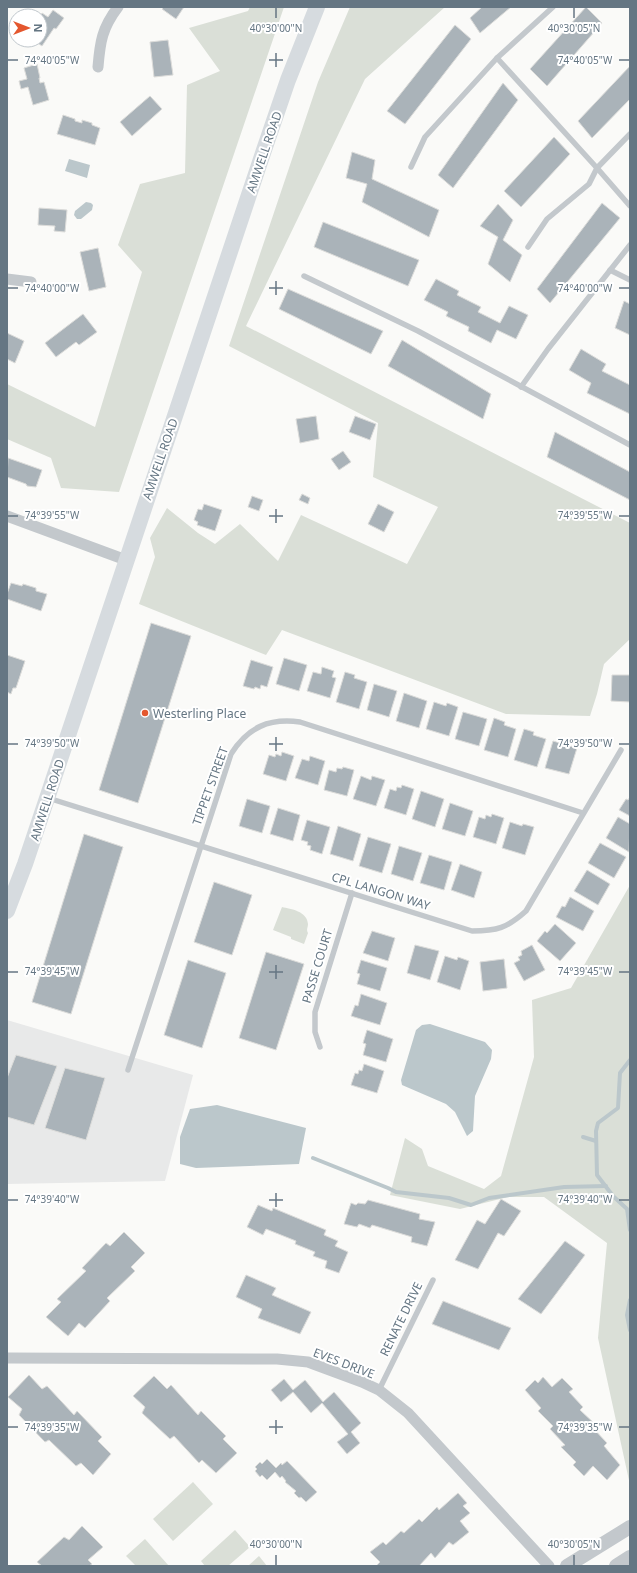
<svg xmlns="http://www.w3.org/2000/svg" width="637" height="1573" font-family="'Noto Sans',sans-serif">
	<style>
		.built { fill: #e8e9e9 }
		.green { fill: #dadfd7 }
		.water { fill: #bbc7cb }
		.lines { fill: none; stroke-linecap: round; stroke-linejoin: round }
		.stream { stroke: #bbc7cb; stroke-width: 4 }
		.building { fill: #aab3b9; stroke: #dcdcda }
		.service { stroke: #c3c8cc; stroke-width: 5.5 }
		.minor { stroke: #c3c8cc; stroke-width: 11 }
		.tertiary { stroke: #c3c8cc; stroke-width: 14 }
		.secondary { stroke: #d6dbdf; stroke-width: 16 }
		.ticks { fill: none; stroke: #657683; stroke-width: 1.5 }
		.poi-dot { fill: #e4572e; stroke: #fff; stroke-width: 1.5 }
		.labels { text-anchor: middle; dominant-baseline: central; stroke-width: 4; stroke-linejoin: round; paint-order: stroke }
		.street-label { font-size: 12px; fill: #657683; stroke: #fff }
		.poi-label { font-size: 12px; fill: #657683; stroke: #fff; text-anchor: start }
		.ticks-label { font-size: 10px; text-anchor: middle; fill: #657683; stroke: #fff; stroke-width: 4; stroke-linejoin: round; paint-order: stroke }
	</style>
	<rect width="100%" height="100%" fill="#fafaf8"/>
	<path class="built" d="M7 1020 193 1075 165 1181 7 1184Z"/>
	<g class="green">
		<path d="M250 7H284L119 492 61 488 51 458 7 439V384L95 427 142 272 118 245 140 184 185 173 187 85 220 71 189 28 248 11Z"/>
		<path d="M350 7H445L365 79 246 326 630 523V639L604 664 597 694 590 716 506 714 282 630 266 655 139 604 155 557 150 538 167 508 198 533 215 544 240 524 278 561 301 515 407 564 438 507 373 477 378 423 229 346 318 82Z"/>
		<path d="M630 885V1485L598 1338 607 1243 544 1197H508L460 1209 390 1195 405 1138 422 1149 428 1166 484 1189 501 1176 534 1057 532 1000 571 988Z"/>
		<path d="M282 907C291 909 307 911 308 924 308 928 306 929 308 933L304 944 291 939V937L273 930Z"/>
		<path d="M193 1482 213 1504 173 1541 153 1519Z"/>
		<path d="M235 1530 250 1547 228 1566H205L201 1561Z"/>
		<path d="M145 1539 169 1566H136L126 1556Z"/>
		<path d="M259 1556 267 1566H248Z"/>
	</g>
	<g class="water">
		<path d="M69 159 90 165 87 178 65 171Z"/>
		<path d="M86 202 91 203 93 205 92 210 81 219H77L74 215 75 211Z"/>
		<path d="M430 1024 485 1042 492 1050 491 1059 475 1096 473 1131 467 1136 455 1112 446 1104 402 1085 401 1080 416 1030 422 1025Z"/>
		<path d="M217 1105 306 1128 299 1164 196 1168 180 1164V1137L190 1109Z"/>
	</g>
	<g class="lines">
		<g class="stream">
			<path d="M630 1060 620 1073 618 1108 598 1123 596 1131 597 1175 613 1196 627 1209 630 1230"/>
			<path d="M583 1137 596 1141"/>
			<path d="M313 1158 388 1188 396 1192 449 1198 471 1205 489 1198 564 1187 606 1186"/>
			<path d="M630 1300 627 1315 630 1330"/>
		</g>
	</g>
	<g class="building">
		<path d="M164 7H184L176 19 162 9Z"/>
		<path d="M482 7H511L480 33 470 18Z"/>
		<path d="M586 7 602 23 547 86 530 69Z"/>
		<path d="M53 10 64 18 56 29 54 28 42 46 33 40H40V16L42 13 48 17Z"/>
		<path d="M455 25 471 39 405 124 387 111Z"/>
		<path d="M168 40 173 75 154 77 150 42Z"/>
		<path d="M37 64 40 78H39L40 83 44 82 49 100 33 105 28 87 21 89 19 81 27 79 24 68Z"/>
		<path d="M630 66V99L592 138 578 121Z"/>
		<path d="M503 83 518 100 453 188 438 175Z"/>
		<path d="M150 96 162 109 132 136 120 122Z"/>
		<path d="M63 115 75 119V121L82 123V120L92 123V125L100 128 95 145 57 134Z"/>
		<path d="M554 137 570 154 521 207 504 191Z"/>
		<path d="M352 152 375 160 372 179 439 210 429 237 362 202 367 184 346 178Z"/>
		<path d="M602 203 620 218 550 303 537 289Z"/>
		<path d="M498 204 513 220 503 240 522 255 510 282 488 264 498 237 480 226Z"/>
		<path d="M39 208 67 210 65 232 54 231 55 226 38 225Z"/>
		<path d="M323 222 419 260 408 286 314 247Z"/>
		<path d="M98 248 106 287 89 291 80 252Z"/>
		<path d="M436 279 459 291 457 295 481 307 478 312 500 323 509 306 528 315 516 339 497 330 491 343 468 331 469 327 446 316 448 312 424 300Z"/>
		<path d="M288 289 383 331 371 354 279 309Z"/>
		<path d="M624 301 630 304V335L615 328Z"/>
		<path d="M83 314 97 332 79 345 76 342 56 357 45 343Z"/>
		<path d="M7 333 24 341 15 363 7 359Z"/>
		<path d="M402 340 491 394 483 419 388 366Z"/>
		<path d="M581 349 606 364 602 371 630 385V414L587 393 591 383 569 370Z"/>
		<path d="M316 416 319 439 300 443 296 419Z"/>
		<path d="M355 416 376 424 370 440 349 432Z"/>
		<path d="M555 432 630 472V500L547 457Z"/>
		<path d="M343 451 351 462 339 470 331 459Z"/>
		<path d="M8 458 42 470 36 487 27 486 26 484 7 477Z"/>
		<path d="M302 494 310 498 308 504 299 500Z"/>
		<path d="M252 496 263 500 259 511 248 507Z"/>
		<path d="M204 504 222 510 215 531 197 525 198 522 194 520 198 509 202 510Z"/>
		<path d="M378 504 394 512 384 532 368 524Z"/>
		<path d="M11 583 22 586 23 584 36 588V591L47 594 41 611 7 599V594Z"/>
		<path d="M151 623 191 636 138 803 99 790Z"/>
		<path d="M7 655 25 661 16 688H13L11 694 7 692Z"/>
		<path d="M284 658 307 665 299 691 276 684Z"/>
		<path d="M251 660 273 667 267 687 261 685 260 689 255 687 254 689 243 686Z"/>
		<path d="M322 667 334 671 332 677 336 678 330 698 307 691 313 672 321 674Z"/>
		<path d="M345 672 355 675 354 678 367 682 359 709 336 702Z"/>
		<path d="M612 675H630V702L611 701Z"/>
		<path d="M374 684 397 691 389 717 367 710Z"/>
		<path d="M404 693 427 701 419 728 396 721Z"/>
		<path d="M434 702 446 706 447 703 458 707 449 736 426 729Z"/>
		<path d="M463 712 487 719 479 746 455 739Z"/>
		<path d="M494 718 505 722 504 725 516 729 508 757 484 750Z"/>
		<path d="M524 729 534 732 533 735 546 739 537 767 514 760Z"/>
		<path d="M553 741 577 748 569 774 545 768Z"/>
		<path d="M282 752 294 756 286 781 263 774 269 755 275 757 276 754 281 756Z"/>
		<path d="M310 756 325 761 318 785 295 778 302 759 309 761Z"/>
		<path d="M343 767 354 770 347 796 324 790 329 770 336 772 337 768 342 769Z"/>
		<path d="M361 776 371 780 372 776 385 780 376 806 353 799Z"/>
		<path d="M402 785 414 789 406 815 384 808 390 789 396 791 397 787 401 788Z"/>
		<path d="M421 791 444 799 435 827 412 819Z"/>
		<path d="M630 797V816L619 810 626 799 628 800Z"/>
		<path d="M247 799 270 806 262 833 239 826Z"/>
		<path d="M450 803 473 811 465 836 442 829Z"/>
		<path d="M278 808 300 815 293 841 270 834Z"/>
		<path d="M492 814 504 818 496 844 473 837 479 817 485 819 486 815 491 817Z"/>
		<path d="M618 817 630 824 629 852 606 838Z"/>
		<path d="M307 820 330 827 322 854 310 850 311 846 307 845 308 842 301 840Z"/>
		<path d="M510 822 522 826 523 824 534 827 525 855 502 848Z"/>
		<path d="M338 826 361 834 353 861 330 854Z"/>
		<path d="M84 834 123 847 71 1014 32 1002Z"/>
		<path d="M368 837 391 844 382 873 359 866Z"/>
		<path d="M600 843 626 857 614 878 588 863Z"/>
		<path d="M399 846 422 853 413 881 391 874Z"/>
		<path d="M429 855 452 862 444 890 420 883Z"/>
		<path d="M460 864 482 872 474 898 451 890Z"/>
		<path d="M587 870 610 884 598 905 574 891Z"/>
		<path d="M214 882 252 895 232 955 194 942Z"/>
		<path d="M570 897 594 911 583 931 556 917 562 906 565 907Z"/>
		<path d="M555 924 576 943 560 961 537 941 545 931 547 933Z"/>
		<path d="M372 931 395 938 388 961 363 953Z"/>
		<path d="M415 945 439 951 430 980 407 973Z"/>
		<path d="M532 945 545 970 524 981 514 963 520 960 518 957 522 955 521 951Z"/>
		<path d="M266 952 304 964 276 1050 239 1038Z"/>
		<path d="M445 956 457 960 458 957 469 961 460 990 437 982Z"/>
		<path d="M504 959 507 988 483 991 480 962Z"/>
		<path d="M188 960 226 973 202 1048 164 1035Z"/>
		<path d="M361 960 387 968 380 991 357 984 360 974 357 973Z"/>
		<path d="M361 994 387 1003 380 1025 351 1016 355 1005 358 1006Z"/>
		<path d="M367 1030 393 1039 386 1062 363 1055 366 1044 363 1043Z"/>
		<path d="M16 1055 57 1066 34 1125 7 1117V1078Z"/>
		<path d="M364 1064 384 1071 377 1093 351 1085 355 1073 358 1074 359 1070 362 1071Z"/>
		<path d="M65 1068 105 1078 86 1140 45 1128Z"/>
		<path d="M501 1199 521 1211 504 1236 498 1233 478 1269 455 1260 477 1220 485 1224Z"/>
		<path d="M368 1200 420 1214 419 1219 435 1222 427 1246 411 1242 412 1237 372 1225 370 1228 359 1224 357 1227 344 1224 351 1203 356 1205 358 1203 365 1204Z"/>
		<path d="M258 1205 272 1211 273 1208 326 1230 324 1235 338 1241 335 1246 348 1252 339 1273 325 1268 327 1261 313 1256 315 1252 295 1244 296 1241 266 1229 263 1235 247 1227Z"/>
		<path d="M124 1232 145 1253 131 1267 135 1271 107 1298 110 1301 85 1328 79 1323 68 1336 46 1317 61 1302 57 1299 86 1271 82 1268 106 1243 110 1246Z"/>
		<path d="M565 1241 585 1255 541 1314 518 1299Z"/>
		<path d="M246 1275 276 1288 272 1295 311 1312 300 1334 258 1318 262 1309 236 1297Z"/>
		<path d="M443 1301 511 1328 499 1350 432 1324Z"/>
		<path d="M29 1375 42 1389 47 1386 74 1415 77 1411 102 1437 98 1441 111 1454 93 1475 81 1463 76 1466 49 1440 45 1442 19 1415 22 1409 8 1397Z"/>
		<path d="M154 1376 167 1389 171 1385 198 1415 201 1411 226 1436 223 1439 237 1453 216 1473 202 1460 199 1463 174 1436 170 1439 142 1413 145 1407 133 1396Z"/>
		<path d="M543 1377 552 1387 562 1378 573 1389 569 1392 583 1407 580 1410 596 1425 592 1427 607 1443 604 1446 620 1465 607 1480 593 1466 584 1476 573 1465 576 1462 561 1447 565 1445 550 1429 553 1426 538 1411 541 1408 525 1390 535 1380 538 1383Z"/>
		<path d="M284 1379 293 1390 305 1380 323 1402 334 1392 361 1423 351 1432 360 1443 347 1454 337 1442 348 1434 322 1403 311 1413 293 1392 281 1402 271 1390Z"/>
		<path d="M267 1459 276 1468 281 1463 282 1465 287 1461 317 1492 306 1502 301 1497 299 1498 294 1493 296 1491 285 1482 286 1481 282 1476 280 1478 275 1472 267 1480 262 1475 260 1477 255 1471 257 1469 255 1467 260 1462 262 1464Z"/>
		<path d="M458 1493 467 1503 463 1506 470 1513 460 1521 469 1532 453 1545 449 1542 435 1558 431 1553 419 1566H376L380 1562 370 1552 383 1542 386 1545 401 1531 404 1533 419 1519 422 1522 437 1507 439 1510Z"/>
		<path d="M82 1526 103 1547 88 1560 92 1564 89 1566H42L37 1562 64 1537 69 1540Z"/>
	</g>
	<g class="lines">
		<g class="service">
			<path d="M497 58 597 168 630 206"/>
			<path d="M411 167 425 137 497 58 553 7"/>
			<path d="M528 247 547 219 589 184 597 168 630 134"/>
			<path d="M610 270 630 280"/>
			<path d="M304 276 418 331 630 445"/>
			<path d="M521 387 548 349 630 245"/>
			<path d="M48 798 472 931C497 931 507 928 526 911L621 750"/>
			<path d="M320 1047 315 1032V1012L352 893"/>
			<path d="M128 1070 231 754C248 727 269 718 300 722L583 813"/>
			<path d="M379 1390 433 1280"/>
		</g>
		<g class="minor">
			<path d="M98 67C100 42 102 28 118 7"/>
			<path d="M7 279 31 282"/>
			<path d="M7 516 126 560"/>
			<path d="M7 1358 277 1359 308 1362 362 1382 379 1390 408 1413 549 1566"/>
		</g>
		<g class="tertiary">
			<path d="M567 1566 630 1527"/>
			<path d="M616 1566 630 1557"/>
		</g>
		<path class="secondary" d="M7 911 25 864 264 150 288 80 317 7"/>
	</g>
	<path class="ticks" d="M276 8V18M574 8V18M276 53V67M8 60H18M269 60H283M619 60H629M276 281V295M8 288H18M269 288H283M619 288H629M276 509V523M8 516H18M269 516H283M619 516H629M276 737V751M8 744H18M269 744H283M619 744H629M276 965V979M8 972H18M269 972H283M619 972H629M276 1193V1207M8 1200H18M269 1200H283M619 1200H629M276 1420V1434M8 1427H18M269 1427H283M619 1427H629M276 1555V1565M574 1555V1565"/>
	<circle class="poi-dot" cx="145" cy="713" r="4"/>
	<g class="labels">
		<g class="street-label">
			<text transform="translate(264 152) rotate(-71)">AMWELL ROAD</text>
			<text transform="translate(160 459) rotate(-71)">AMWELL ROAD</text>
			<text transform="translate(210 786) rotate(-70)">TIPPET STREET</text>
			<text transform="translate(47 800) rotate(-72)">AMWELL ROAD</text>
			<text transform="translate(381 891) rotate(17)">CPL LANGON WAY</text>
			<text transform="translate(317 966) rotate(-73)">PASSE COURT</text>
			<text transform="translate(401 1319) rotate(-64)">RENATE DRIVE</text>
			<text transform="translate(344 1363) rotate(21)">EVES DRIVE</text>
		</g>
		<g class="poi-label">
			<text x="153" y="713">Westerling Place</text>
		</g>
	</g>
	<g class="ticks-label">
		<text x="276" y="32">40°30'00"N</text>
		<text x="574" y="32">40°30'05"N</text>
		<text x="585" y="64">74°40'05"W</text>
		<text x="52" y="64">74°40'05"W</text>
		<text x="52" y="292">74°40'00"W</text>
		<text x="585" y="292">74°40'00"W</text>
		<text x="585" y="519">74°39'55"W</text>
		<text x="52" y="519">74°39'55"W</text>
		<text x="585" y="747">74°39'50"W</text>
		<text x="52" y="747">74°39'50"W</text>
		<text x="585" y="975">74°39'45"W</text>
		<text x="52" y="975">74°39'45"W</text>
		<text x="52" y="1203">74°39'40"W</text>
		<text x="585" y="1203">74°39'40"W</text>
		<text x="585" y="1431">74°39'35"W</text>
		<text x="52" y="1431">74°39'35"W</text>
		<text x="276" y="1548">40°30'00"N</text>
		<text x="574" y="1548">40°30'05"N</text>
	</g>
	<rect width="637" height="1573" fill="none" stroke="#657683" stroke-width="16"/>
	<g transform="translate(28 28) rotate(90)"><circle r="19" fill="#ffffff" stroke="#c1c8cd"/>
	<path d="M0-3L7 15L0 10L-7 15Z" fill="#e4572e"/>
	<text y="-6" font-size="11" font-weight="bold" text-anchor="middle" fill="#657683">N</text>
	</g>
</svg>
